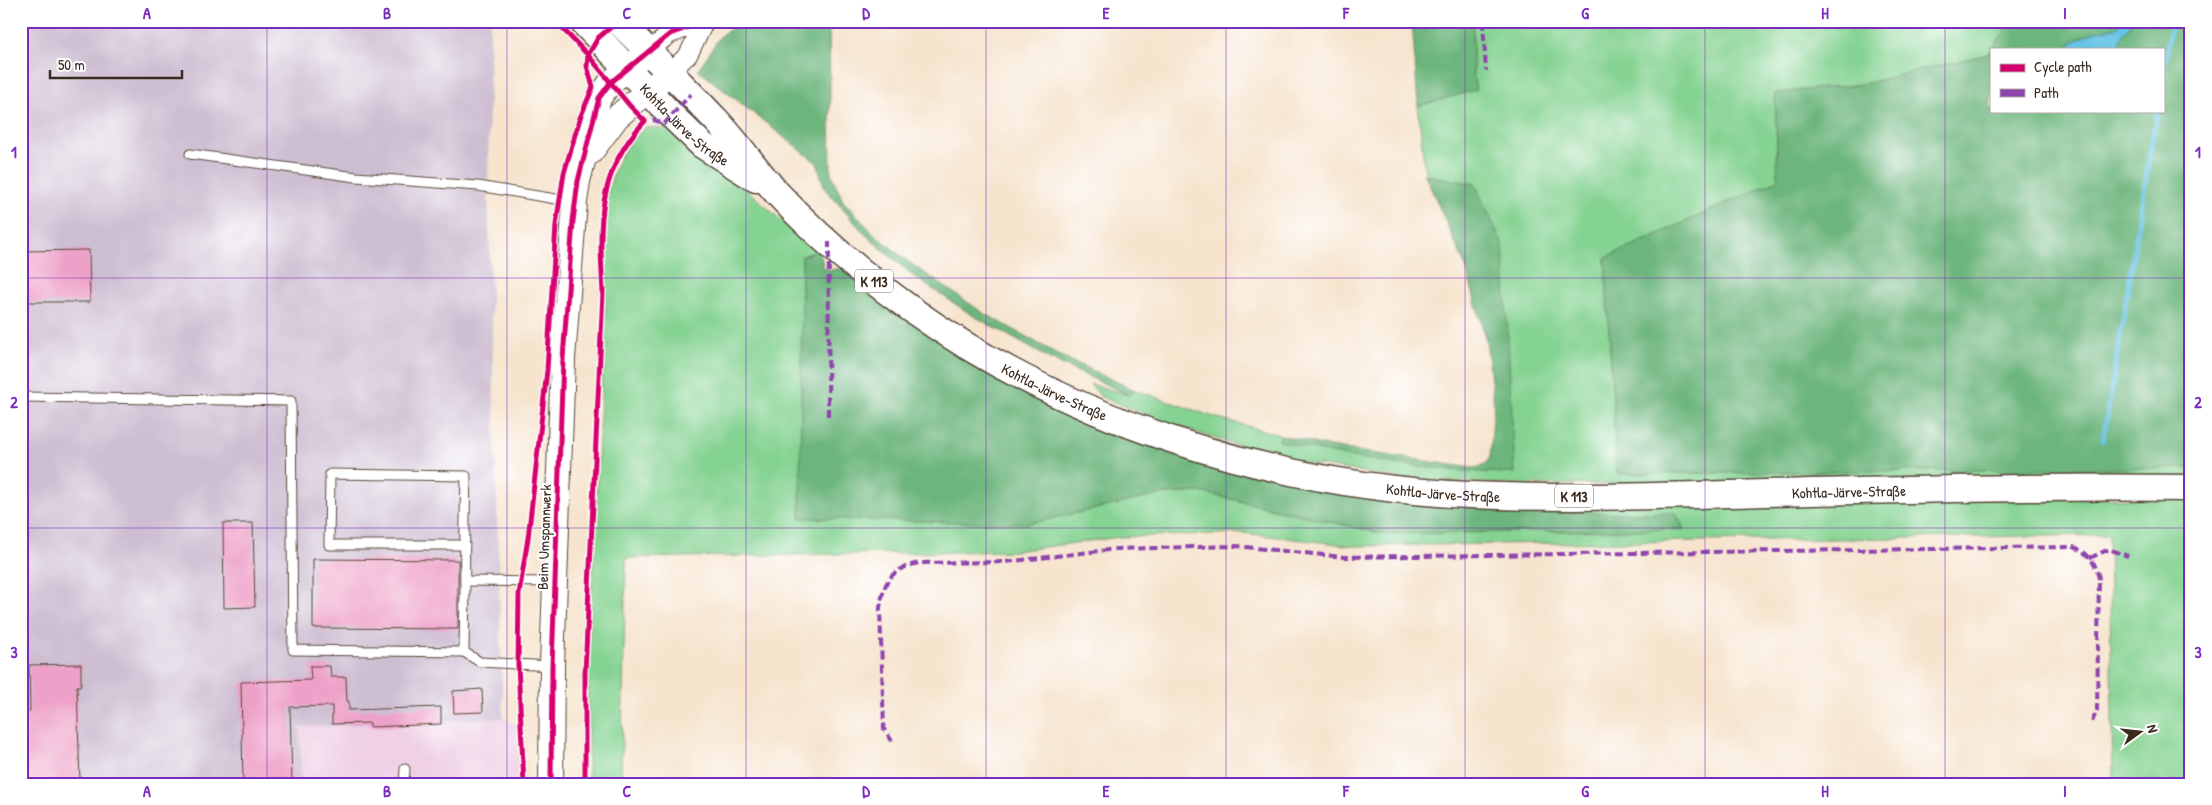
<svg xmlns="http://www.w3.org/2000/svg" width="2212" height="805" font-family="'Patrick Hand',sans-serif">
	<style>
		.built { fill: #efd0e5 }
		.industrial { fill: #cdbed2 }
		.green { fill: #85d392; stroke: #607e58 }
		.forest { fill: #6cb57c; stroke: #54704d }
		.water { fill: #68c4e6; stroke: #527782 }
		.lines { fill: none; stroke-linecap: round; stroke-linejoin: round }
		.stream { stroke: #68c4e6; stroke-width: 5 }
		.building { fill: #eea1c8 }
		.lane-casing { stroke: #574638; stroke-width: 11 }
		.street-casing { stroke: #574638; stroke-width: 20 }
		.secondary-casing { stroke: #574638; stroke-width: 26 }
		.primary-casing { stroke: #574638; stroke-width: 29 }
		.lane { stroke: #fff; stroke-width: 9 }
		.street { stroke: #fff; stroke-width: 18 }
		.secondary { stroke: #fff; stroke-width: 24 }
		.primary { stroke: #fff; stroke-width: 26 }
		.quiet { stroke: #8e44ad; stroke-width: 4; stroke-dasharray: 8 4; stroke-linecap: butt }
		.cycleway-casing { stroke: #fff; stroke-width: 8 }
		.cycleway { stroke: #d6006c; stroke-width: 5 }
		.grid { fill: none; stroke: #7b2cbf; stroke-width: 1; stroke-opacity: 0.55 }
		.labels { text-anchor: middle; dominant-baseline: central; stroke-width: 4; stroke-linejoin: round; paint-order: stroke }
		.shield { fill: #fff; stroke: #766a62; stroke-width: 1 }
		.shield-label { font-size: 14px; font-weight: bold; fill: #3b2a1e }
		.street-label { font-size: 15px; fill: #3b2a1e; stroke: #fff }
		.neatline { fill: none; stroke: #7b2cbf; stroke-width: 2 }
		.grid-label { font-size: 16px; text-anchor: middle; font-weight: bold; fill: #7b2cbf }
	</style>
	<rect width="100%" height="100%" fill="#fff"/>
	<filter id="ink" filterUnits="userSpaceOnUse"><feTurbulence type="fractalNoise" baseFrequency=".02" numOctaves="2"/><feDisplacementMap in="SourceGraphic" scale="10" xChannelSelector="R" yChannelSelector="G"/><feConvolveMatrix kernelMatrix="1 2 1 2 8 2 1 2 1" color-interpolation-filters="sRGB"/></filter>
	<filter id="wash" filterUnits="userSpaceOnUse"><feTurbulence type="fractalNoise" baseFrequency=".0096" numOctaves="4" result="noise"/><feDisplacementMap in="SourceGraphic" scale="20" xChannelSelector="R" yChannelSelector="G"/><feGaussianBlur stdDeviation="1.12" result="paint"/><feColorMatrix in="noise" values="0 0 0 0 0 0 0 0 0 0 0 0 0 0 0 0 0 1.4 0 .05"/><feComposite in="paint" operator="in"/></filter>
	<g filter="url(#wash)">
		<rect width="100%" height="100%" fill="#f6e4ce"/>
		<path class="built" d="M503 718 518 725V784H301L299 727Z"/>
		<path class="industrial" d="M21 21H490L488 193 503 718 300 727 301 784H21Z"/>
		<g class="green">
			<path d="M1473 21H2012L1988 54 1863 84 1775 93 1778 180 1605 258 1617 474 2150 467 2191 468V477L1523 485 1403 479 1300 462 1217 439 1157 419 1101 397 1090 384 1129 395 1135 390 1214 417 1280 435V441C1353 460 1439 472 1515 473L1475 184 1425 175 1418 106 1475 90 1473 74Z"/>
			<path d="M671 121 774 214 820 250 802 256 801 518 1200 492 1384 534 1684 529 1505 512 1445 503 2191 498V784H2113L2109 535 1355 546 1243 533 1120 537 1014 551 626 558 621 784H588V671L606 292C603 243 599 185 629 143 633 137 641 132 646 127L664 129Z"/>
		</g>
		<g class="forest">
			<path d="M745 21H829L831 173 843 201 872 232 914 266 982 312 1061 356 1135 390 1129 395 1052 360 972 315 913 276 865 234 825 189 817 163 698 70 721 35Z"/>
			<path d="M1412 21H1473V74L1476 90 1418 106Z"/>
			<path d="M2012 21H2191V468L1617 474 1605 258 1778 180 1775 93 1863 84 1988 54 1991 50V111H2163V49H1992Z"/>
			<path d="M1425 175 1475 184 1503 245 1515 473C1438 472 1353 460 1279 441L1280 435 1330 447 1473 468C1481 467 1486 465 1490 457L1494 404 1486 341 1466 267Z"/>
			<path d="M820 250 823 267 831 270 841 268 1041 395 1445 503 1505 512 1676 513 1684 529 1384 534 1200 492 1164 494 1027 524 800 518 802 256Z"/>
		</g>
		<path class="water" d="M2124 21H2133L2123 34 2117 49H2070L2071 43 2096 31 2115 28Z"/>
		<g class="lines">
			<g class="stream">
				<path d="M2163 72 2172 21"/>
				<path d="M2103 441 2157 111"/>
			</g>
		</g>
		<g id="blocks">
			<g class="building">
				<path d="M89 250 90 302H21V251Z"/>
				<path d="M223 523H253L255 607 224 608Z"/>
				<path d="M313 559 458 560V629L313 628Z"/>
				<path d="M81 664V686H77L80 784H27L26 712 30 711 29 665Z"/>
				<path d="M310 666H330L331 677H346L347 701H349V710L441 707V724L370 727V723L332 724V706L290 707 292 784H243L241 682 311 680Z"/>
				<path d="M482 689 483 712 454 713 453 691Z"/>
			</g>
		</g>
	</g>
	<g filter="url(#ink)">
		<use href="#blocks" fill-opacity="0" stroke="#574638" stroke-width="1"/>
		<g class="lines">
			<g class="lane-casing">
				<g id="lane">
					<path d="M190 154 356 177 478 186 574 202"/>
					<path d="M21 397 291 401 293 650 464 652"/>
					<path d="M465 545H329L330 474 466 476C465 513 464 550 465 588L464 652 480 662 551 666"/>
					<path d="M465 581 555 582"/>
					<path d="M404 784 405 769"/>
				</g>
			</g>
			<g class="street-casing">
				<g id="street">
					<path d="M648 51 670 34 705 21"/>
					<path d="M669 73 688 55 705 21"/>
				</g>
			</g>
			<g class="secondary-casing">
				<g id="secondary">
					<path d="M591 152 617 117 669 73"/>
					<path d="M551 784 552 666 563 359 575 202 578 181 599 98 610 83 641 57"/>
				</g>
			</g>
			<g class="primary-casing">
				<g id="primary">
					<path id="s1" d="M582 21 672 116 702 145 756 179"/>
					<path id="s2" d="M618 21C651 54 684 86 716 120 738 143 756 170 777 193 816 235 862 274 908 307 1067 422 1275 486 1470 495 1568 499 1667 496 1765 493 1907 490 2049 486 2191 488"/>
				</g>
			</g>
			<use href="#lane" class="lane"/>
			<use href="#street" class="street"/>
			<use href="#secondary" class="secondary"/>
			<use href="#primary" class="primary"/>
			<g class="quiet">
				<path d="M1483 21 1486 71"/>
				<path d="M642 118 645 121 654 120 664 124 691 94"/>
				<path d="M828 416 829 242"/>
				<path d="M2090 558 2109 549 2128 556"/>
				<path d="M892 741 884 729 880 608C884 580 891 569 919 563L1005 562 1116 549 1236 546 1343 557 2074 547C2089 553 2096 563 2099 579L2097 710 2092 722"/>
			</g>
			<g class="cycleway-casing">
				<g id="cycleway">
					<path d="M555 21 588 55 630 106 645 121C596 172 599 225 603 292L585 672V784"/>
					<path d="M524 784 518 665 519 594 528 538 547 370 556 225 564 173 580 118 593 87 587 66 588 55 598 38 618 21"/>
					<path d="M551 784 552 666 563 359 573 221 578 181 599 98 610 83 670 34 705 21"/>
				</g>
			</g>
			<use href="#cycleway" class="cycleway"/>
		</g>
	</g>
	<path class="grid" d="M267 21V784M507 21V784M746 21V784M986 21V784M1226 21V784M1465 21V784M1705 21V784M1945 21V784M21 278H2191M21 528H2191"/>
	<g class="labels">
		<g class="shield">
			<rect x="855" y="269.5" width="38" height="23" rx="4"/>
			<rect x="1555" y="484.5" width="38" height="23" rx="4"/>
		</g>
		<g class="shield-label">
			<text x="874" y="281">K 113</text>
			<text x="1574" y="496">K 113</text>
		</g>
		<g class="street-label">
			<text stroke="none"><textPath href="#s1" startOffset="146">Kohtla-Järve-Straße</textPath></text>
			<text stroke="none"><textPath href="#s2" startOffset="578">Kohtla-Järve-Straße</textPath></text>
			<text stroke="none"><textPath href="#s2" startOffset="982">Kohtla-Järve-Straße</textPath></text>
			<text stroke="none"><textPath href="#s2" startOffset="1388">Kohtla-Järve-Straße</textPath></text>
			<text transform="translate(544 537) rotate(-88)">Beim Umspannwerk</text>
		</g>
	</g>
	<rect width="2212" height="805" fill="none" stroke="#fff" stroke-width="55"/>
	<rect x="1990" y="48" width="175" height="65" fill="#ffffff" stroke="#b1aaa5"/>
	<rect x="2000" y="64" width="25" height="8" fill="#d6006c" stroke="#b1aaa5"/>
	<text x="2034" y="72" font-size="15" fill="#3b2a1e">Cycle path</text>
	<rect x="2000" y="89" width="25" height="8" fill="#8e44ad" stroke="#b1aaa5"/>
	<text x="2034" y="98" font-size="15" fill="#3b2a1e">Path</text>
	<g transform="translate(2140 732) rotate(75)" stroke="#ffffff" stroke-width="4" paint-order="stroke">
	<path d="M0-4L9 19L0 12L-9 19Z" fill="#3b2a1e"/>
	<text y="-8" font-size="14" font-weight="bold" text-anchor="middle" fill="#3b2a1e">N</text>
	</g>
	<path d="M50 70v8h132v-8" fill="none" stroke="#3b2a1e" stroke-width="2.5"/>
	<text x="58" y="70" font-size="15" fill="#3b2a1e" stroke="#ffffff" stroke-width="4" paint-order="stroke">50 m</text>
	<rect x="28" y="28" width="2156" height="750" class="neatline"/>
	<g class="grid-label">
		<text x="147" y="19">A</text>
		<text x="387" y="19">B</text>
		<text x="627" y="19">C</text>
		<text x="866" y="19">D</text>
		<text x="1106" y="19">E</text>
		<text x="1346" y="19">F</text>
		<text x="1585" y="19">G</text>
		<text x="1825" y="19">H</text>
		<text x="2065" y="19">I</text>
		<text x="14" y="158">1</text>
		<text x="2198" y="158">1</text>
		<text x="14" y="408">2</text>
		<text x="2198" y="408">2</text>
		<text x="14" y="658">3</text>
		<text x="2198" y="658">3</text>
		<text x="147" y="797">A</text>
		<text x="387" y="797">B</text>
		<text x="627" y="797">C</text>
		<text x="866" y="797">D</text>
		<text x="1106" y="797">E</text>
		<text x="1346" y="797">F</text>
		<text x="1585" y="797">G</text>
		<text x="1825" y="797">H</text>
		<text x="2065" y="797">I</text>
	</g>
</svg>
